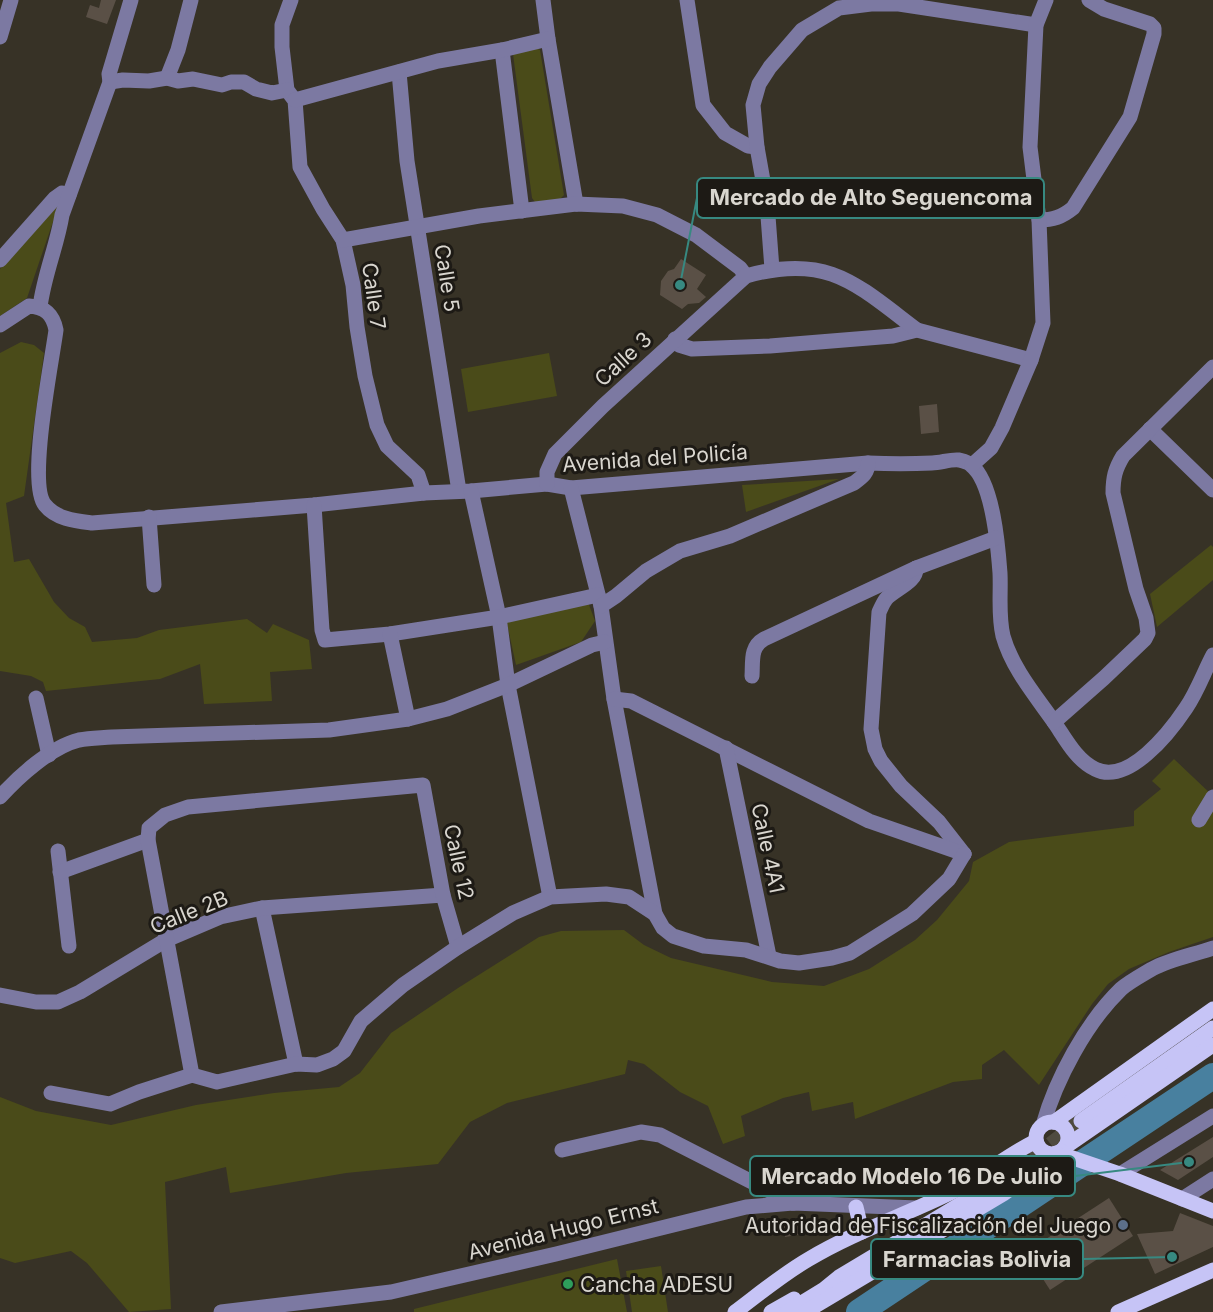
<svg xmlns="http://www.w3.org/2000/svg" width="1213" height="1312" font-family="Inter,sans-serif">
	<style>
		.green { fill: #4a4b19 }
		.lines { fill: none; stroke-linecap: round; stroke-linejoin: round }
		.river { stroke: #48809f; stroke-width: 26 }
		.building { fill: #5a5046 }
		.major-tunnel { stroke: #4f4b3f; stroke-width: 15; stroke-dasharray: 15 8; stroke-linecap: butt }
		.minor { stroke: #7c79a2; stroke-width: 15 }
		.major { stroke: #c6c4f6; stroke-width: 15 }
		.service-dot { fill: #5c6f8a; stroke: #1d1a15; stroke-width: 2 }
		.leisure-dot { fill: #2e9e5b; stroke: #1d1a15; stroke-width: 2 }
		.labels { text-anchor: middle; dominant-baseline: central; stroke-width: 6; stroke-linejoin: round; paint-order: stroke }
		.street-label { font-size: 21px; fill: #d9d6cf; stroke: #1d1a15 }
		.poi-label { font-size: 21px; fill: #d9d6cf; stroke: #1d1a15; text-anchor: end }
		.leader { fill: none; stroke: #378981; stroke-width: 2 }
		.callout-dot { fill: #378981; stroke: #1d1a15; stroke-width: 2 }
		.callout { fill: #1d1a15; stroke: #378981; stroke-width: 2 }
		.callout-label { font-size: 22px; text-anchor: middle; font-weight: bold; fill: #d9d6cf }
	</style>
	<rect width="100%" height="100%" fill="#373226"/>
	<g class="green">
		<path d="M533 46 540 50 564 195 559 200 535 202 532 198 513 54Z"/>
		<path d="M59 204 27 298 0 316V269Z"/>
		<path d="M21 342 34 345 44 353 24 496 6 503 14 562 29 559 54 602 69 618 85 627 92 642 137 638 159 630 247 619 267 633 273 624 309 640 312 669 270 672 272 701 204 704 200 664 160 679 46 691 43 682 31 676 0 671V353Z"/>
		<path d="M549 353 557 396 468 412 461 369Z"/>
		<path d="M839 479 746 512 742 485Z"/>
		<path d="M1211 545 1213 547V580L1157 627 1150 594Z"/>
		<path d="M588 602 595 621 581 642 516 665 506 619Z"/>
		<path d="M1174 759 1213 796V937L1169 952 1129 969 1108 984 1092 1004 1039 1085 1004 1050 982 1065V1079L953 1082 855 1119 853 1102 812 1111 809 1092 783 1098 741 1116 745 1136 723 1144 708 1106 680 1092 644 1064 628 1060 625 1074 507 1103 470 1122 438 1164 346 1173 230 1193 226 1167 165 1182 171 1309 129 1312 87 1263 71 1251 15 1263 0 1258V1097L36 1111 111 1125 196 1105 274 1093 339 1087 360 1073 391 1033 458 988 539 937 561 931 624 930 644 945 671 958 772 982 824 986 869 969 915 940 937 920 969 881 973 862 1009 842 1134 826V811L1161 789 1152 781Z"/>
		<path d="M617 1259 627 1312H414V1309Z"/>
		<path d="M661 1266 668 1312H632L626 1271Z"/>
	</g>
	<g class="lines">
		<path class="river" d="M859 1312 1213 1076"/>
	</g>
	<g class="building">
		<path d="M101 0H116L107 24 86 17 90 5 99 8Z"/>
		<path d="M681 259 706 275 697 289 706 297 699 303 688 304 682 309 660 295 661 281 668 271 674 269Z"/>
		<path d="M937 404 939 432 921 434 919 406Z"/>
		<path d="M1213 1137V1157L1178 1180 1160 1170Z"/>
		<path d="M1109 1198 1133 1236 1050 1290 1026 1252Z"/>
		<path d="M1180 1213 1213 1226V1247L1155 1274 1137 1234 1173 1231Z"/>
		<path d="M801 1223 803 1234 785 1237 783 1226Z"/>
	</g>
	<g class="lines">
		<path class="major-tunnel" d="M1014 1172 1081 1121"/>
		<g class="minor">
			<path d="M291 0 282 25V47L287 90 293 98"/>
			<path d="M543 0 548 39 576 204"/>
			<path d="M687 0 703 105 725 133 748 146 757 147"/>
			<path d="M0 37 11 0"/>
			<path d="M502 50 522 211"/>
			<path d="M399 72 407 161 459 491"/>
			<path d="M167 78 178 50 191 0"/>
			<path d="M110 82 123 80 149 81 167 78 178 81 193 79 222 85 231 82H244L256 89 272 93 287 90"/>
			<path d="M295 100 300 167 323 209 343 240 353 285 357 327 365 376 377 425 387 446 418 475 424 493"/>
			<path d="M295 100 438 61 502 50 548 39"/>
			<path d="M1039 220C1053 220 1062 217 1073 208L1130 117 1154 34V28L1150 24 1104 9 1089 0"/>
			<path d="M343 240 479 216 576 204 623 206 657 215 696 235 740 268 746 276"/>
			<path d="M0 260 55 198 62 193 69 195"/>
			<path d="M772 269 767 203 757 147 753 105 759 84 770 67 802 30 839 8 871 4H899L1036 25"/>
			<path d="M40 307C44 275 57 246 62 215L110 82 109 74 131 0"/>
			<path d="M0 325 29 306C45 307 53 314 56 330 52 361 27 484 45 505 56 519 76 521 92 523L314 505 424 493 471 491 547 484 571 488 868 463C890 464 911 464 932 463 941 463 950 459 959 460 963 461 968 462 971 465 993 482 998 546 1000 573 1001 594 998 615 1003 636 1012 668 1035 695 1054 722 1065 738 1076 760 1095 769 1128 786 1170 732 1186 708 1197 692 1204 672 1213 655"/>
			<path d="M675 339 679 345 692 349 770 346 893 336 917 330 1031 360"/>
			<path d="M1150 429 1213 490"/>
			<path d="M972 465 991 448 1002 428 1031 360 1043 323 1039 220 1030 147 1036 25 1046 0"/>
			<path d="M547 484V472L555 454 603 406 746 276C828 253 856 284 917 330"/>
			<path d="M571 488 601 606 614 699 655 914"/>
			<path d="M471 491 499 617 508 685 550 897"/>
			<path d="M314 505 322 630 325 640 390 634 499 617 598 595"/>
			<path d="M149 517 154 585"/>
			<path d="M916 568C917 582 895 589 886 599 883 603 881 608 879 612L871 729 875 749 881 761 901 786 939 822 964 854"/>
			<path d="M601 606 616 596 646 571 680 551 730 536 854 483C862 477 868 473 868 463"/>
			<path d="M390 634 408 719"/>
			<path d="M752 676C753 661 750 647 764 639L916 568 996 538"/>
			<path d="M36 698 49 755"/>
			<path d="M614 699 631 701 869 821 964 854"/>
			<path d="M1054 722 1104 678 1145 639 1148 633 1146 618 1136 589 1113 493C1113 478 1115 469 1123 456L1213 367"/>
			<path d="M726 748 769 956"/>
			<path d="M0 797C19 776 51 747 79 740 90 738 101 738 112 737L329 730 408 719 447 709 508 685 592 645 605 642"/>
			<path d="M1199 820 1213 797"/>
			<path d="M58 851 69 946"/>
			<path d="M60 872 148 840"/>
			<path d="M262 908 296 1064"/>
			<path d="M0 995 36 1002H58L80 992 166 940 220 917 262 908 443 895"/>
			<path d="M192 1075 148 840 149 828 165 815 188 807 423 785 443 895 458 947"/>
			<path d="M51 1093 110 1104 139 1092 192 1075 217 1082 296 1064 317 1065 333 1059 344 1051 361 1021 403 985 458 947 513 913 550 897 606 894 629 897 655 914 663 928 673 936 704 946 746 950 780 961 799 963 832 958 850 953 912 914 949 879 964 854"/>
			<path d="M1043 1125C1056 1079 1086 1023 1121 989 1129 982 1142 975 1152 969 1170 959 1193 955 1213 948"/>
			<path d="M562 1150 641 1132 660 1135 793 1203"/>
			<path d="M1120 1174 1213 1116"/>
			<path d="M1182 1199 1213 1179"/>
			<path d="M221 1312 391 1292 556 1254 746 1207 793 1203 917 1208"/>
		</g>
		<g class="major">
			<path d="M1081 1121 1213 1028"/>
			<path d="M1054 1122 1213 1009"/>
			<circle cx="1052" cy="1138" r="16"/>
			<path d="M1065 1147 1213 1045"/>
			<path d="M1061 1151 1067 1156 1120 1174 1213 1211"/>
			<path d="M856 1207 862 1232"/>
			<path d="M735 1312C759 1294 783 1274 809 1259 854 1232 903 1216 950 1193 980 1178 1006 1156 1036 1141"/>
			<path d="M771 1312 794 1299"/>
			<path d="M787 1312 823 1290 839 1277 1014 1172"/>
			<path d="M805 1312 1003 1194 1046 1164 1056 1153"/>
			<path d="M1118 1312 1213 1270"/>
		</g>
	</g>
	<circle class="service-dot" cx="1123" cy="1225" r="6"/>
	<circle class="leisure-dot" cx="568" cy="1284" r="6"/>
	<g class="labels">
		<g class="street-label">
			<text transform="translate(447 278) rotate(81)">Calle 5</text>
			<text transform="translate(374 296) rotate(82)">Calle 7</text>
			<text transform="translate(623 359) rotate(-43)">Calle 3</text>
			<text transform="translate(655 458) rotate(-4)">Avenida del Policía</text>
			<text transform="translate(768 848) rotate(78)">Calle 4A1</text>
			<text transform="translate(459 862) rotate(78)">Calle 12</text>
			<text transform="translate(189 912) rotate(-22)">Calle 2B</text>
			<text transform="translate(563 1229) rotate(-14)">Avenida Hugo Ernst</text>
		</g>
		<g class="poi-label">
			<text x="1111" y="1225">Autoridad de Fiscalización del Juego</text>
			<text x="580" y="1284" text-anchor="start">Cancha ADESU</text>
		</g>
	</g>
	<path class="leader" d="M680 285L697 198M1189 1162L1075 1176M1172 1257L1083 1259"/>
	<g class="callout-dot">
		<circle cx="680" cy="285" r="6"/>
		<circle cx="1189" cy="1162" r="6"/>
		<circle cx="1172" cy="1257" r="6"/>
	</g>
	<g class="callout">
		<rect x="697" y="178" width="347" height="40" rx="6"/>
		<rect x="750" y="1156" width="325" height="40" rx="6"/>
		<rect x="871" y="1239" width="212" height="40" rx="6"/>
	</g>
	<g class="callout-label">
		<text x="871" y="205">Mercado de Alto Seguencoma</text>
		<text x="912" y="1184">Mercado Modelo 16 De Julio</text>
		<text x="977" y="1267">Farmacias Bolivia</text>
	</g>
</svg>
